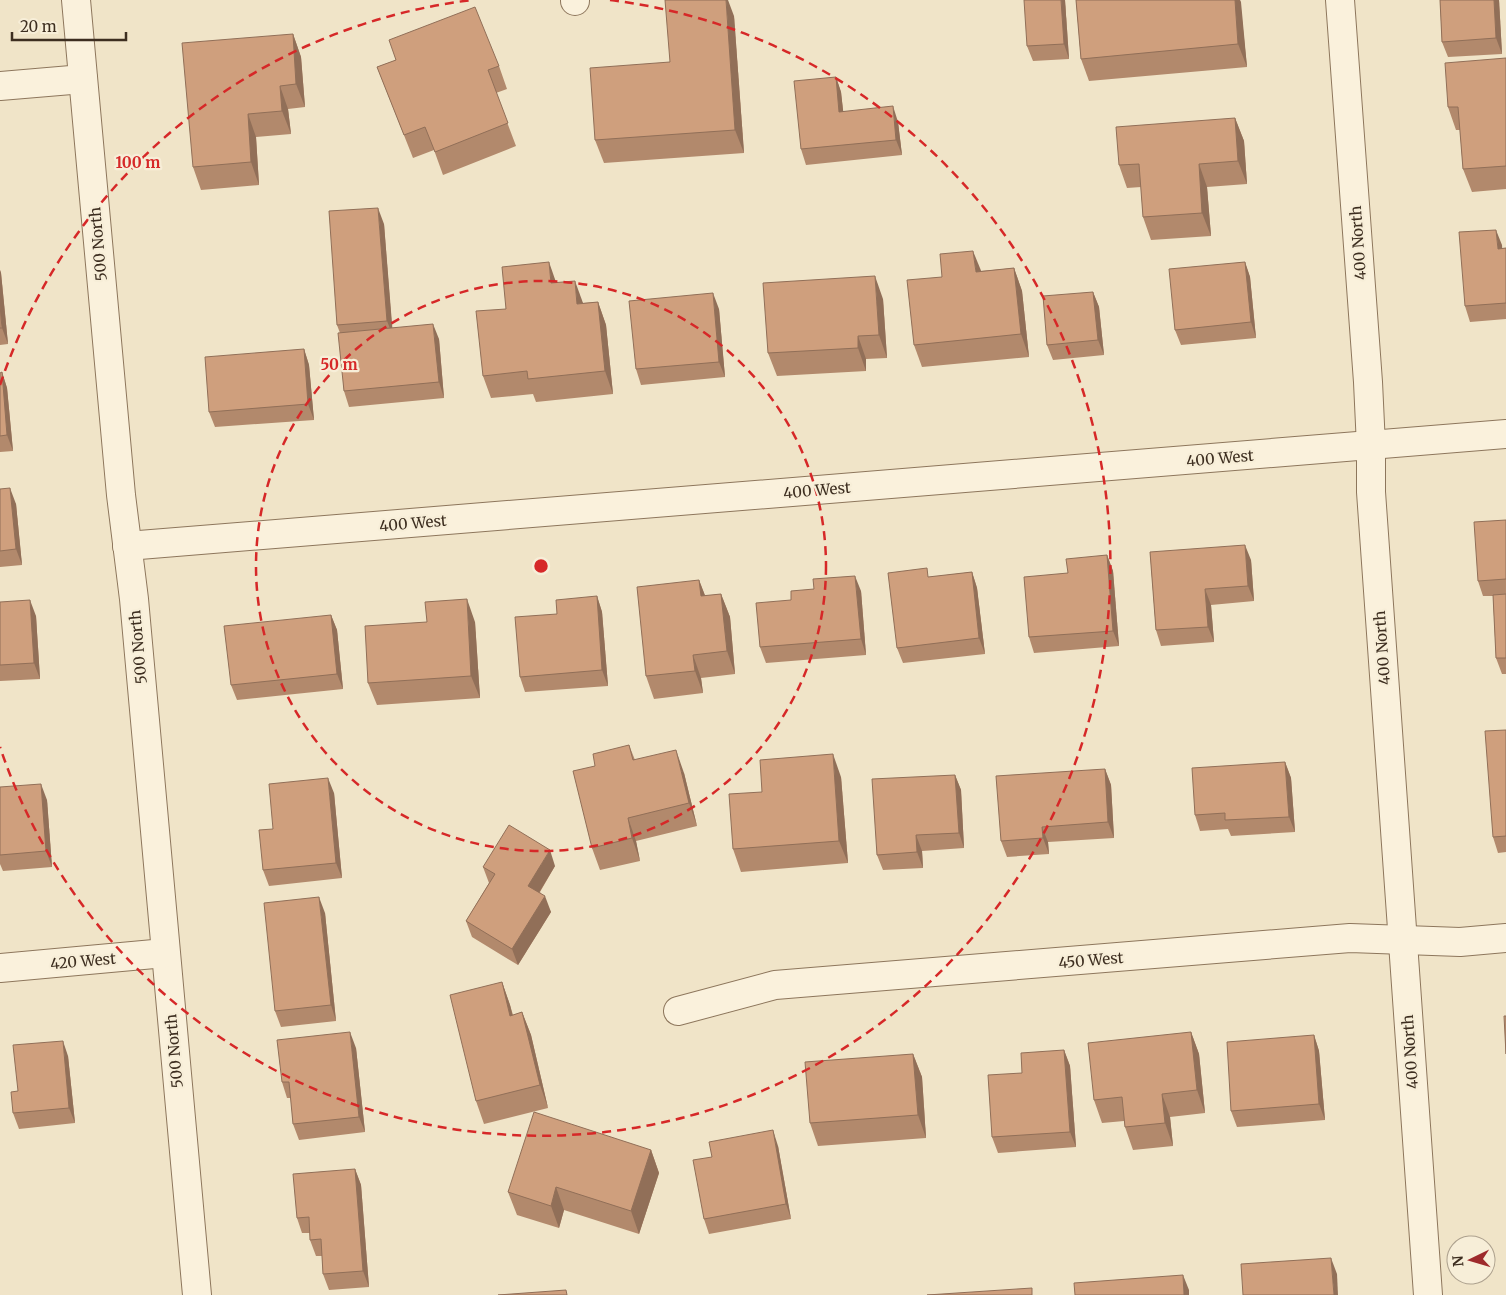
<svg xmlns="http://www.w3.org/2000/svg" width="1506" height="1295" font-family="Merriweather,serif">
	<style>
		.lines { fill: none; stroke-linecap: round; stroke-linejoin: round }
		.minor-casing { stroke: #8d765c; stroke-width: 30 }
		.minor { stroke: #faf1dc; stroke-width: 28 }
		.wall { fill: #b2896c }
		.shaded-wall { fill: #916f58 }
		.building { fill: #cf9f7d; stroke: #916f58 }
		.ring { fill: none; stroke: #d62828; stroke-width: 2.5; stroke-dasharray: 9 6 }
		.labels { text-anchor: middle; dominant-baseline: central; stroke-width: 4.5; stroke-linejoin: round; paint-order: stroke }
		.street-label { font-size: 15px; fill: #3d2e20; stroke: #f7eed8 }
		.centre { fill: #d62828; stroke: #f7eed8; stroke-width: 2.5 }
		.ring-label { font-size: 15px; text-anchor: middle; font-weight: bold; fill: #d62828; stroke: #f7eed8; stroke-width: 4.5; stroke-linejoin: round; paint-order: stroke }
	</style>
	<rect width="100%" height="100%" fill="#f0e4c8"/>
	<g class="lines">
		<g class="minor-casing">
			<g id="minor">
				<path d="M76 0 121 495 134 599 197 1295"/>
				<path d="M575 0V1"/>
				<path d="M1340 0 1368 382 1371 446V492L1428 1295"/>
				<path d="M0 86 83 79"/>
				<path d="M127 546 1506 434"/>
				<path d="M0 968 165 953"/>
				<path d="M678 1011 775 985 1350 938 1460 942 1506 938"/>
			</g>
		</g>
		<use href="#minor" class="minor"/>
	</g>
	<g class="wall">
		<path d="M1065 0 1069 59 1033 61 1027 46Z"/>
		<path d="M1076 0H1240L1247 67 1089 81 1081 59Z"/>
		<path d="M1440 0H1499L1502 54 1448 57 1442 42Z"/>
		<path d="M734 16 744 153 604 163 595 140 670 62Z"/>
		<path d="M293 34 301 57 305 107 288 109 291 134 256 137 259 185 201 190 193 167Z"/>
		<path d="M1506 58V189L1472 192 1463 169 1460 130H1456L1448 107Z"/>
		<path d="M396 60 499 66 507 89 496 93 516 146 443 175 434 150 413 158 377 67Z"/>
		<path d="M836 77 841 92 843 111 898 122 902 155 806 165 801 149Z"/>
		<path d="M1235 118 1244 141 1247 184 1207 187 1211 236 1151 240 1143 217 1141 187 1127 188 1119 165Z"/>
		<path d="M384 224 392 328 439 339 444 398 349 407 344 391 340 333 337 325Z"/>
		<path d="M1502 245V249L1506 248V319L1470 322 1465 306Z"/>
		<path d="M1245 262 1250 277 1256 338 1181 345 1175 330Z"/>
		<path d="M1014 268 1022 291 1029 357 922 367 914 345 942 277 981 271Z"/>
		<path d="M0 270 1 273 8 344 0 345Z"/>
		<path d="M556 283 583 303 598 302 606 325 613 394 536 402 533 394 491 398 483 376 506 309Z"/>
		<path d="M1093 292 1099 307 1104 355 1053 360 1047 345Z"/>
		<path d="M883 299 887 358 866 359V371L777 376 768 353Z"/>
		<path d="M719 309 725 377 641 385 636 369Z"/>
		<path d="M304 349 309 365 314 420 215 427 209 412Z"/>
		<path d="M2 372 7 388 13 451 0 452V373Z"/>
		<path d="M0 489 16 504 22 565 0 567Z"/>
		<path d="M1506 520V674H1502L1496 658 1493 596H1483L1478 581Z"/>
		<path d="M1150 552 1251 560 1254 601 1211 605 1214 642 1161 646 1156 630Z"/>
		<path d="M1107 555 1113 571 1119 646 1034 653 1029 637 1068 573Z"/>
		<path d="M972 572 977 588 985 654 903 663 897 648 930 577Z"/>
		<path d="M699 580 705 596 721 594 730 617 735 674 701 678 703 693 654 699 646 676Z"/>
		<path d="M814 589 861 591 866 655 766 663 760 647 791 600Z"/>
		<path d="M597 596 602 612 608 686 525 692 520 677 557 614Z"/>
		<path d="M0 602 36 616 40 679 0 681Z"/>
		<path d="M331 615 337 630 343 689 237 700 231 685Z"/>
		<path d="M475 622 480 698 377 705 368 683Z"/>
		<path d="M1506 730V852L1498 853 1493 837Z"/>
		<path d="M629 745 635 760 684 773 697 826 636 841 640 861 600 870 592 848 595 766Z"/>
		<path d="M1285 762 1291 778 1295 832 1231 836 1228 829 1200 831 1195 815Z"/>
		<path d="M1105 769 1111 785 1114 838 1048 842 1049 854 1007 857 1001 841Z"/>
		<path d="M955 775 961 790 964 848 922 851 923 868 883 870 877 855Z"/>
		<path d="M841 777 848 863 741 872 733 849 762 792Z"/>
		<path d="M0 787 47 800 52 867 3 871 0 864Z"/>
		<path d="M334 793 342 878 269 886 263 870Z"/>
		<path d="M555 866 540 892 551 912 518 965 472 937 466 921 489 883 483 867Z"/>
		<path d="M325 913 336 1021 281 1027 275 1011Z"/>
		<path d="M502 982 510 1005 513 1015 522 1012 531 1035 548 1108 484 1124 476 1101Z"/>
		<path d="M1191 1032 1199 1054 1205 1113 1170 1117 1173 1146 1133 1150 1125 1127 1124 1121 1102 1123 1094 1100Z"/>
		<path d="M1314 1035 1319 1051 1325 1120 1237 1127 1231 1111Z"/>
		<path d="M356 1048 365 1132 299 1140 293 1124 291 1098H287L282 1082Z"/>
		<path d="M1064 1050 1070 1066 1076 1147 998 1153 992 1137 1022 1073Z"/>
		<path d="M913 1054 922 1077 926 1138 818 1146 810 1123Z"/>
		<path d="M68 1056 75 1123 19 1129 13 1113 18 1091Z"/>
		<path d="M778 1146 791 1219 709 1234 704 1219 712 1157Z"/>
		<path d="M651 1150 659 1173 639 1234 564 1210 559 1228 517 1215 508 1192Z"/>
		<path d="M355 1169 361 1185 369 1287 329 1290 323 1274 322 1256H316L310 1240V1233H302L297 1218Z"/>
	</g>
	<g class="shaded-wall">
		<path d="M726 0H728L734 16 744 153 735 130Z"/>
		<path d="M1061 0H1065L1069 59 1064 44Z"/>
		<path d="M1235 0H1240L1241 2 1247 67 1238 44Z"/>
		<path d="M1494 0H1499L1502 54 1496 38Z"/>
		<path d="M293 34 301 57 305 107 296 84Z"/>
		<path d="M836 77 841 92 845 127 839 112Z"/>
		<path d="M280 86 288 109 291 134 282 111Z"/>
		<path d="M893 106 898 122 902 155 896 140Z"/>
		<path d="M248 114 256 137 259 185 251 162Z"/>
		<path d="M1235 118 1244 141 1247 184 1238 161Z"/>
		<path d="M1199 164 1207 187 1211 236 1202 213Z"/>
		<path d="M378 208 384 224 393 336 387 321Z"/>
		<path d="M1496 230 1502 245 1503 265 1498 249Z"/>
		<path d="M973 251 982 273 976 272Z"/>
		<path d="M549 262 557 285 551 283Z"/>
		<path d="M1245 262 1250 277 1256 338 1251 322Z"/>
		<path d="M1014 268 1022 291 1029 357 1021 334Z"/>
		<path d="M0 270 1 273 8 344 2 328 0 305Z"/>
		<path d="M875 276 883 299 887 358 879 335Z"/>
		<path d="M575 281 583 303 577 304Z"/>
		<path d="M1093 292 1099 307 1104 355 1098 340Z"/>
		<path d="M713 293 719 309 725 377 719 362Z"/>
		<path d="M598 302 606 325 613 394 605 371Z"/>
		<path d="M433 324 439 339 444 398 439 382Z"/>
		<path d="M858 336 866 359V371L858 348Z"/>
		<path d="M304 349 309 365 314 420 308 404Z"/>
		<path d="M2 372 7 388 13 451 7 435Z"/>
		<path d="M10 488 16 504 22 565 16 549Z"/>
		<path d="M1245 545 1251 560 1254 601 1248 586Z"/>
		<path d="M1107 555 1113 571 1119 646 1113 631Z"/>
		<path d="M972 572 977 588 985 654 979 638Z"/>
		<path d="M855 576 861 591 866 655 861 639Z"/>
		<path d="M699 580 708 603 701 596Z"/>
		<path d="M1205 589 1211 605 1214 642 1208 627Z"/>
		<path d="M721 594 730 617 735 674 727 651Z"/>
		<path d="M597 596 602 612 608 686 602 670Z"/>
		<path d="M467 599 475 622 480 698 471 676Z"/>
		<path d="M30 600 36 616 40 679 34 663Z"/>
		<path d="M331 615 337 630 343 689 337 674Z"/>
		<path d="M693 655 701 678 703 693 695 671Z"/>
		<path d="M676 750 684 773 697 826 689 803Z"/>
		<path d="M833 754 841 777 848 863 839 841Z"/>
		<path d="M1285 762 1291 778 1295 832 1289 817Z"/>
		<path d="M1105 769 1111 785 1114 838 1108 822Z"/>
		<path d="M955 775 961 790 964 848 959 833Z"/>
		<path d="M328 778 334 793 342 878 336 863Z"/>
		<path d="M41 784 47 800 52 867 46 851Z"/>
		<path d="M628 818 636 841 640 861 632 838Z"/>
		<path d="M1042 827 1048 842 1049 854 1043 838Z"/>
		<path d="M916 835 922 851 923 868 917 852Z"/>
		<path d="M550 850 555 866 534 901 528 886Z"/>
		<path d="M545 896 551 912 518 965 512 949Z"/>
		<path d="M319 897 325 913 336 1021 331 1005Z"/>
		<path d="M502 982 510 1005 518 1038 510 1016Z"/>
		<path d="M522 1012 531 1035 548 1108 540 1085Z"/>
		<path d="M350 1032 356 1048 365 1132 359 1117Z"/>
		<path d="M1191 1032 1199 1054 1205 1113 1197 1090Z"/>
		<path d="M1314 1035 1319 1051 1325 1120 1319 1104Z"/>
		<path d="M63 1041 68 1056 75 1123 69 1108Z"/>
		<path d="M1064 1050 1070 1066 1076 1147 1070 1132Z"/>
		<path d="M913 1054 922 1077 926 1138 918 1115Z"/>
		<path d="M1162 1094 1170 1117 1173 1146 1165 1123Z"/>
		<path d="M773 1130 778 1146 791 1219 786 1204Z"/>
		<path d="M651 1150 659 1173 639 1234 631 1211Z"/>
		<path d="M355 1169 361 1185 369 1287 363 1271Z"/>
		<path d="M556 1187 564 1210 559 1228 551 1206Z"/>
		<path d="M1331 1258 1337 1274 1338 1295H1334Z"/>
		<path d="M1183 1275 1189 1290V1295H1184Z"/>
	</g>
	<g class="building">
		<path d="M665 0H726L735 130 595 140 590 68 670 62Z"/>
		<path d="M1024 0H1061L1064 44 1027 46Z"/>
		<path d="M1076 0H1235L1238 44 1081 59Z"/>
		<path d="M1440 0H1494L1496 38 1442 42Z"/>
		<path d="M475 7 499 66 488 70 508 123 435 152 425 127 404 135 377 67 396 60 389 40Z"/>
		<path d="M293 34 296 84 280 86 282 111 248 114 251 162 193 167 182 43Z"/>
		<path d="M1506 58V166L1463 169 1458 107H1448L1445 63Z"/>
		<path d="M836 77 839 112 893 106 896 140 801 149 794 81Z"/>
		<path d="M1235 118 1238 161 1199 164 1202 213 1143 217 1139 164 1119 165 1116 127Z"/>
		<path d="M378 208 387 321 337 325 329 211Z"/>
		<path d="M1496 230 1498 249 1506 248V303L1465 306 1459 232Z"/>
		<path d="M973 251 976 272 1014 268 1021 334 914 345 907 280 942 277 940 254Z"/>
		<path d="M549 262 551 283 575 281 577 304 598 302 605 371 528 379 527 371 483 376 476 311 506 309 502 267Z"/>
		<path d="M1245 262 1251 322 1175 330 1169 269Z"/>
		<path d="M875 276 879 335 858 336V348L768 353 763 283Z"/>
		<path d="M1093 292 1098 340 1047 345 1043 296Z"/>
		<path d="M713 293 719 362 636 369 629 301Z"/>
		<path d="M0 305 2 328H0Z"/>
		<path d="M433 324 439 382 344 391 338 333Z"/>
		<path d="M304 349 308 404 209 412 205 357Z"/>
		<path d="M2 372 7 435 0 436V373Z"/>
		<path d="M10 488 16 549 0 551V489Z"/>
		<path d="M1506 520V579L1478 581 1474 522Z"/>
		<path d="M1245 545 1248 586 1205 589 1208 627 1156 630 1150 552Z"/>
		<path d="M1107 555 1113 631 1029 637 1024 577 1068 573 1066 559Z"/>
		<path d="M927 568 928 577 972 572 979 638 897 648 888 573Z"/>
		<path d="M855 576 861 639 760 647 756 603 791 600V591L814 589 813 579Z"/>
		<path d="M699 580 701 596 721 594 727 651 693 655 695 671 646 676 637 587Z"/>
		<path d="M1506 594V658H1496L1493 595Z"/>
		<path d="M597 596 602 670 520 677 515 617 557 614 556 600Z"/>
		<path d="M467 599 471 676 368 683 365 626 427 622 425 602Z"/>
		<path d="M30 600 34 663 0 665V602Z"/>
		<path d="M331 615 337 674 231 685 224 626Z"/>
		<path d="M1506 730V836L1493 837 1485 731Z"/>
		<path d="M629 745 633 760 676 750 689 803 628 818 632 838 592 848 573 771 595 766 593 754Z"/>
		<path d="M833 754 839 841 733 849 729 794 762 792 760 760Z"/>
		<path d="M1285 762 1289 817 1225 820V813L1195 815 1192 768Z"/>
		<path d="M1105 769 1108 822 1042 827 1043 838 1001 841 996 776Z"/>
		<path d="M955 775 959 833 916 835 917 852 877 855 872 779Z"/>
		<path d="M328 778 336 863 263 870 259 830 273 829 269 784Z"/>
		<path d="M41 784 46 851 0 855V787Z"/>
		<path d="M509 825 550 850 528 886 545 896 512 949 466 921 495 874 483 867Z"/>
		<path d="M319 897 331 1005 275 1011 264 903Z"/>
		<path d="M502 982 510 1016 522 1012 540 1085 476 1101 450 995Z"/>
		<path d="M1504 1016H1506V1054Z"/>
		<path d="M350 1032 359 1117 293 1124 289 1082H282L277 1040Z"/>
		<path d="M1191 1032 1197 1090 1162 1094 1165 1123 1125 1127 1122 1097 1094 1100 1088 1043Z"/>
		<path d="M1314 1035 1319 1104 1231 1111 1227 1042Z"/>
		<path d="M63 1041 69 1108 13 1113 11 1092 18 1091 13 1045Z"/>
		<path d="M1064 1050 1070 1132 992 1137 988 1075 1022 1073 1021 1053Z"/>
		<path d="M913 1054 918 1115 810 1123 805 1062Z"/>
		<path d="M534 1112 651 1150 631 1211 556 1187 551 1206 508 1192Z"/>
		<path d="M773 1130 786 1204 704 1219 693 1160 712 1157 709 1142Z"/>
		<path d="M355 1169 363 1271 323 1274 321 1239 310 1240 309 1217 297 1218 293 1174Z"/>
		<path d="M1331 1258 1334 1295H1243L1241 1264Z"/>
		<path d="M1183 1275 1184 1295H1075L1074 1283Z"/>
		<path d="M1032 1288V1295H927Z"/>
		<path d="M566 1290 567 1295H498Z"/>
	</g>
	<g class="ring">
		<circle cx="541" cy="566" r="285"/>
		<path d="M0 385A570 570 0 0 1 472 0M610 0A570 570 0 1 1 0 747"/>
	</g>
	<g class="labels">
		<g class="street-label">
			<text transform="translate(1358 243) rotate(-94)">400 North</text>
			<text transform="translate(98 244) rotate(-95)">500 North</text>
			<text transform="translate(1220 458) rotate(-5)">400 West</text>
			<text transform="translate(817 490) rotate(-5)">400 West</text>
			<text transform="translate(413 523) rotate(-5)">400 West</text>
			<text transform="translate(138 647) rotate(-95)">500 North</text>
			<text transform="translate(1382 648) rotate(-94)">400 North</text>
			<text transform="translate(1091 960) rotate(-5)">450 West</text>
			<text transform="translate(83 961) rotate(-5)">420 West</text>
			<text transform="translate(174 1051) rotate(-95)">500 North</text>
			<text transform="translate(1410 1052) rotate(-94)">400 North</text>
		</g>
	</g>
	<circle cx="541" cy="566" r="8" class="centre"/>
	<g class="ring-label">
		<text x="138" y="168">100 m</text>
		<text x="339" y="370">50 m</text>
	</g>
	<g transform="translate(1471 1260) rotate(265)"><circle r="24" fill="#f7eed8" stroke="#ada18e"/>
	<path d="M0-4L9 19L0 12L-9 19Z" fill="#9e2a2b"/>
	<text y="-8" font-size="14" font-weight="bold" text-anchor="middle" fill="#3d2e20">N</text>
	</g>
	<path d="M12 32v8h114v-8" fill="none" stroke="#3d2e20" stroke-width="2.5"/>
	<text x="20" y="32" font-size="15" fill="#3d2e20" stroke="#f7eed8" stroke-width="4" paint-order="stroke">20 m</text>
</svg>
